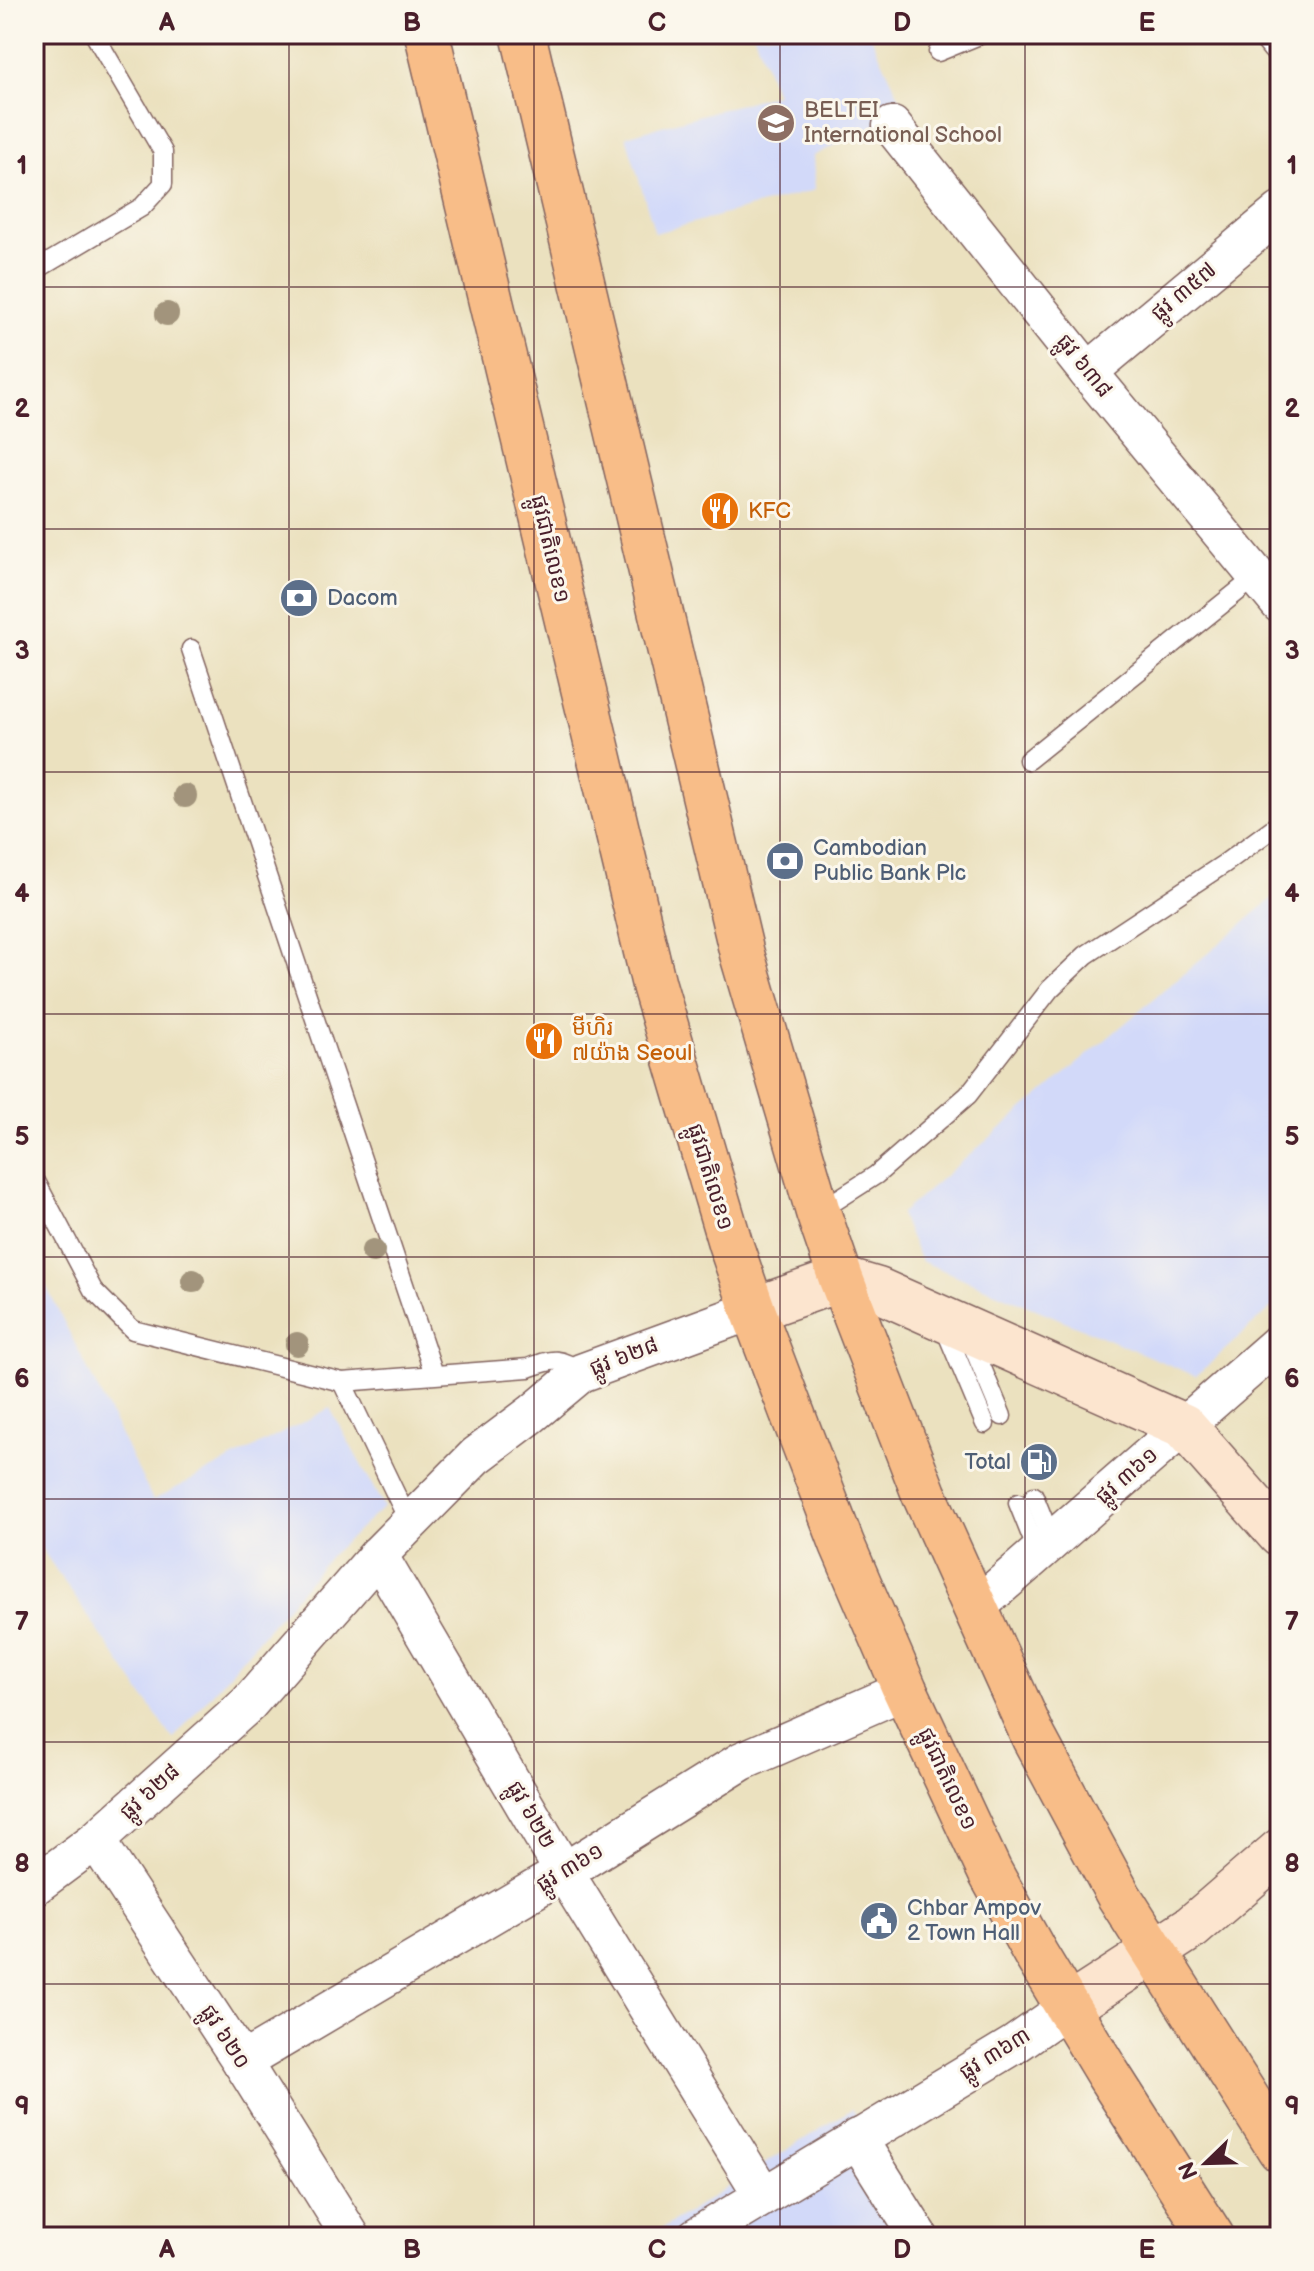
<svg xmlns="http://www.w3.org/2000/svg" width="1314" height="2271" font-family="'Balsamiq Sans','Noto Sans Khmer',sans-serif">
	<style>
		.built { fill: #d2d9f9 }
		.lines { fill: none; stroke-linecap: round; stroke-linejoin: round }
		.lane-casing { stroke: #82635f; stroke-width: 21 }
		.street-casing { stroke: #82635f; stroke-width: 41 }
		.secondary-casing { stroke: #82635f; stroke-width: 47 }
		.highway-casing { stroke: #82635f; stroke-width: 47 }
		.lane { stroke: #fff; stroke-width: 18 }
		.street { stroke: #fff; stroke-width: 38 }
		.secondary { stroke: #fce5cf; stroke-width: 44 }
		.highway { stroke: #f8bd88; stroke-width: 44 }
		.tree { fill: #a2947b }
		.grid { fill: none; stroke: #4a1f2b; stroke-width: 2; stroke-opacity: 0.55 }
		.labels { text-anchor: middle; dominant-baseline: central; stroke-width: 6; stroke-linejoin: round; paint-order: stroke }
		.education-label { font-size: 22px; fill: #785e54; stroke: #fbf7ec; text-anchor: start }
		.street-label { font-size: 22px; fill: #4a1f2b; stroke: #fbf7ec }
		.food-label { font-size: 22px; fill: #c56008; stroke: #fbf7ec; text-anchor: start }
		.service-label { font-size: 22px; fill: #4e5e75; stroke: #fbf7ec; text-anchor: start }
		.neatline { fill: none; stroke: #4a1f2b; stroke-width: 3 }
		.grid-label { font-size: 26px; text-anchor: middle; font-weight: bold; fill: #4a1f2b }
	</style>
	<rect width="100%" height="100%" fill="#fbf7ec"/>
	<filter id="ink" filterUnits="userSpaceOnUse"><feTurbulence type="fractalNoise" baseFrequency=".0125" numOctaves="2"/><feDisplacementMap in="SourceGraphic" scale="16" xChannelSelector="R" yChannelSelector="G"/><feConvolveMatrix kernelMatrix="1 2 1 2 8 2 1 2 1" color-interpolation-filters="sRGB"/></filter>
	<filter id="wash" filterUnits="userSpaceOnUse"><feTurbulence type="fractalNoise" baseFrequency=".006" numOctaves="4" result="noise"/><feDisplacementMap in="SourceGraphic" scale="32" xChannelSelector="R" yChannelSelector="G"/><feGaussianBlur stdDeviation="1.8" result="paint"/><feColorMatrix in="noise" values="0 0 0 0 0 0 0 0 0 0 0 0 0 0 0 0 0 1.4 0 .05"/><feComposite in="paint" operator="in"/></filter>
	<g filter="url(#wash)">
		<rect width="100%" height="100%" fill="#ebe1bf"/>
		<g class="built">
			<path d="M754 34H870L906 111 813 156 815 190 655 233 626 136 776 94Z"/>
			<path d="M1280 892V1300L1196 1376 921 1261 900 1214Z"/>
			<path d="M34 1262 153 1500 330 1408 384 1507 332 1554 173 1739 34 1538Z"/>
			<path d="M852 2109 935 2237H649Z"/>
		</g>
	</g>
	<g filter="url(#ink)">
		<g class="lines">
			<g class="lane-casing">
				<g id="lane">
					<path d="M938 52 982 34"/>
					<path d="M34 271 142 207 163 184V152L94 34"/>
					<path d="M191 649 434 1374"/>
					<path d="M1028 760 1257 576"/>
					<path d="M34 1178 93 1290 133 1330 342 1382 528 1368C553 1359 559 1356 581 1373"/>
					<path d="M818 1212 876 1175 968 1095 1050 989 1086 955 1224 864 1280 823"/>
					<path d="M943 1324 985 1424"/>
					<path d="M969 1337 1002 1416"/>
					<path d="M342 1382 409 1522"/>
					<path d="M1034 1496 1052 1541"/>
					<path d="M1018 1503 1038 1553"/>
				</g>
			</g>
			<g class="street-casing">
				<g id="street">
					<path d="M1272 34 1280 44"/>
					<path d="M892 126 1088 372 1280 604"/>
					<path d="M1088 372 1280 212"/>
					<path d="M378 1555 564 1872 763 2195"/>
					<path d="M974 1609 1280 1342"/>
					<path d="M96 1840 242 2062 351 2237"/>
					<path d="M34 1886 96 1840 248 1704 378 1555 476 1456 532 1414 581 1373 753 1310"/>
					<path d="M242 2062 564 1872 742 1761 905 1690"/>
					<path d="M857 2138 919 2237"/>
					<path d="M696 2237 1014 2045 1067 2008"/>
				</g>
			</g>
			<g class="secondary-casing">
				<g id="secondary">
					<path d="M753 1310 841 1279 878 1290 1184 1426 1280 1535"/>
					<path d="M1067 2008 1192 1927 1280 1851"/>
				</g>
			</g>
			<g class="highway-casing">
				<g id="highway">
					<path d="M427 34 654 985 730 1243 753 1310 842 1544 905 1690 990 1872 1036 1955 1108 2074 1212 2237"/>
					<path d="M523 34 742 954 818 1212 841 1279 924 1494 1034 1738 1119 1896 1280 2150"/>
				</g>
			</g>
			<use href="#lane" class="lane"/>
			<use href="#street" class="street"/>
			<use href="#secondary" class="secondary"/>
			<use href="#highway" class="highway"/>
		</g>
		<g class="tree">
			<circle cx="167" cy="314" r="12"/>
			<circle cx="185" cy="796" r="12"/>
			<circle cx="373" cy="1251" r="12"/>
			<circle cx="193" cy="1281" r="12"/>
			<circle cx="297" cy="1344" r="12"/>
		</g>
	</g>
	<path class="grid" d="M289 34V2237M534 34V2237M780 34V2237M1025 34V2237M34 287H1280M34 529H1280M34 772H1280M34 1014H1280M34 1257H1280M34 1499H1280M34 1742H1280M34 1984H1280"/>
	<defs>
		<g id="school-disc" transform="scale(2)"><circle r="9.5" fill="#8d6e63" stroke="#fbf7ec"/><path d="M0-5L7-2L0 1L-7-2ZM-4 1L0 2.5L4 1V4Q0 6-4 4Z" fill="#fff"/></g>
		<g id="restaurant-disc" transform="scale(2)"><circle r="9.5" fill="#e8710a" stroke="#fbf7ec"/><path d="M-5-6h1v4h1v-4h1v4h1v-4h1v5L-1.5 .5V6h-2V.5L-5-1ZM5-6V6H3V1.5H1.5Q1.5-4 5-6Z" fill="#fff"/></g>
		<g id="bank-disc" transform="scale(2)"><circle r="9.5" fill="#5c6f8a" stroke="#fbf7ec"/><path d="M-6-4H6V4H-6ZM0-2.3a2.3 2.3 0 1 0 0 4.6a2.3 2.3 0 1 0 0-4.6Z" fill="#fff"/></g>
		<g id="fuel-disc" transform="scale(2)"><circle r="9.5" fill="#5c6f8a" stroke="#fbf7ec"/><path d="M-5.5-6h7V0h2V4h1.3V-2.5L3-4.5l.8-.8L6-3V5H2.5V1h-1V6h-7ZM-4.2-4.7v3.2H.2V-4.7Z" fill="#fff"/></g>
		<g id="civic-disc" transform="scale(2)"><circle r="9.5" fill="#5c6f8a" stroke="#fbf7ec"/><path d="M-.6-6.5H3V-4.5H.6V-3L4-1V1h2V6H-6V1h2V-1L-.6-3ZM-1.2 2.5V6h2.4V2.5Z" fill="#fff"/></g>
	</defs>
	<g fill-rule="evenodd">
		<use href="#school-disc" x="776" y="123"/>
		<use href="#restaurant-disc" x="720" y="511"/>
		<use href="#bank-disc" x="299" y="598"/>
		<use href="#bank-disc" x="785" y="861"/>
		<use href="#restaurant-disc" x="544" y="1041"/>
		<use href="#fuel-disc" x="1039" y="1462"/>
		<use href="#civic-disc" x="879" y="1921"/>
	</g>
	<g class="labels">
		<g class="education-label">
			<text x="804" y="110">BELTEI<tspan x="804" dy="25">International School</tspan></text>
		</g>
		<g class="street-label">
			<text transform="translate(1184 292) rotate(-40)">ផ្លូវ ៣៥៧</text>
			<text transform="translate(1084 366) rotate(51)">ផ្លូវ ៦៣៨</text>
			<text transform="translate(550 549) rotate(77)">ផ្លូវជាតិលេខ១</text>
			<text transform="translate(710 1177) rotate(73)">ផ្លូវជាតិលេខ១</text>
			<text transform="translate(624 1357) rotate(-21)">ផ្លូវ ៦២៨</text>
			<text transform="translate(1127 1476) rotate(-41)">ផ្លូវ ៣៦១</text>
			<text transform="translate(947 1779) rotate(65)">ផ្លូវជាតិលេខ១</text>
			<text transform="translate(150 1792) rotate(-42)">ផ្លូវ ៦២៨</text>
			<text transform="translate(531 1815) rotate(60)">ផ្លូវ ៦២២</text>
			<text transform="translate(570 1868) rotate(-31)">ផ្លូវ ៣៦១</text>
			<text transform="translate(225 2037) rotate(57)">ផ្លូវ ៦២០</text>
			<text transform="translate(995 2054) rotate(-32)">ផ្លូវ ៣៦៣</text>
		</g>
		<g class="food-label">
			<text x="748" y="511">KFC</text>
			<text x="572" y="1028">មីហិរ<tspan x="572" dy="25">៧យ៉ាង Seoul</tspan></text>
		</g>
		<g class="service-label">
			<text x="327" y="598">Dacom</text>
			<text x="813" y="848">Cambodian<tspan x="813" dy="25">Public Bank Plc</tspan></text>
			<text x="1011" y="1462" text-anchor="end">Total</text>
			<text x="907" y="1908">Chbar Ampov<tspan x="907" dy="25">2 Town Hall</tspan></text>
		</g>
	</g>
	<rect width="1314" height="2271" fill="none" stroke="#fbf7ec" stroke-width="88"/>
	<g transform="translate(1206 2163) rotate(247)" stroke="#fbf7ec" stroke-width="6" paint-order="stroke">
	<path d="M0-6L14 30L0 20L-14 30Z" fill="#4a1f2b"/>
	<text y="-12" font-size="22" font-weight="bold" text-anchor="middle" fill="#4a1f2b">N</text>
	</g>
	<rect x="44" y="44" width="1226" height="2183" class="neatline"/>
	<g class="grid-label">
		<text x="167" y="31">A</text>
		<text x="412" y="31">B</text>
		<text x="657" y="31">C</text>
		<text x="902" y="31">D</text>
		<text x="1147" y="31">E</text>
		<text x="22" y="174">1</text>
		<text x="1292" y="174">1</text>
		<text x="22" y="417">2</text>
		<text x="1292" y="417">2</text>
		<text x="22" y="659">3</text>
		<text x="1292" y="659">3</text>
		<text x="22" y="902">4</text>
		<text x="1292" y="902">4</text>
		<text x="22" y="1145">5</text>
		<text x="1292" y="1145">5</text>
		<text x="22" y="1387">6</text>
		<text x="1292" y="1387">6</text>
		<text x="22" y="1630">7</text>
		<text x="1292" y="1630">7</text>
		<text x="22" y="1872">8</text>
		<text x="1292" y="1872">8</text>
		<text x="22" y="2115">9</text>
		<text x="1292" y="2115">9</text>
		<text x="167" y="2258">A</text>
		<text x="412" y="2258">B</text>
		<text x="657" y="2258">C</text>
		<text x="902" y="2258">D</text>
		<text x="1147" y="2258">E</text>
	</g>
</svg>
